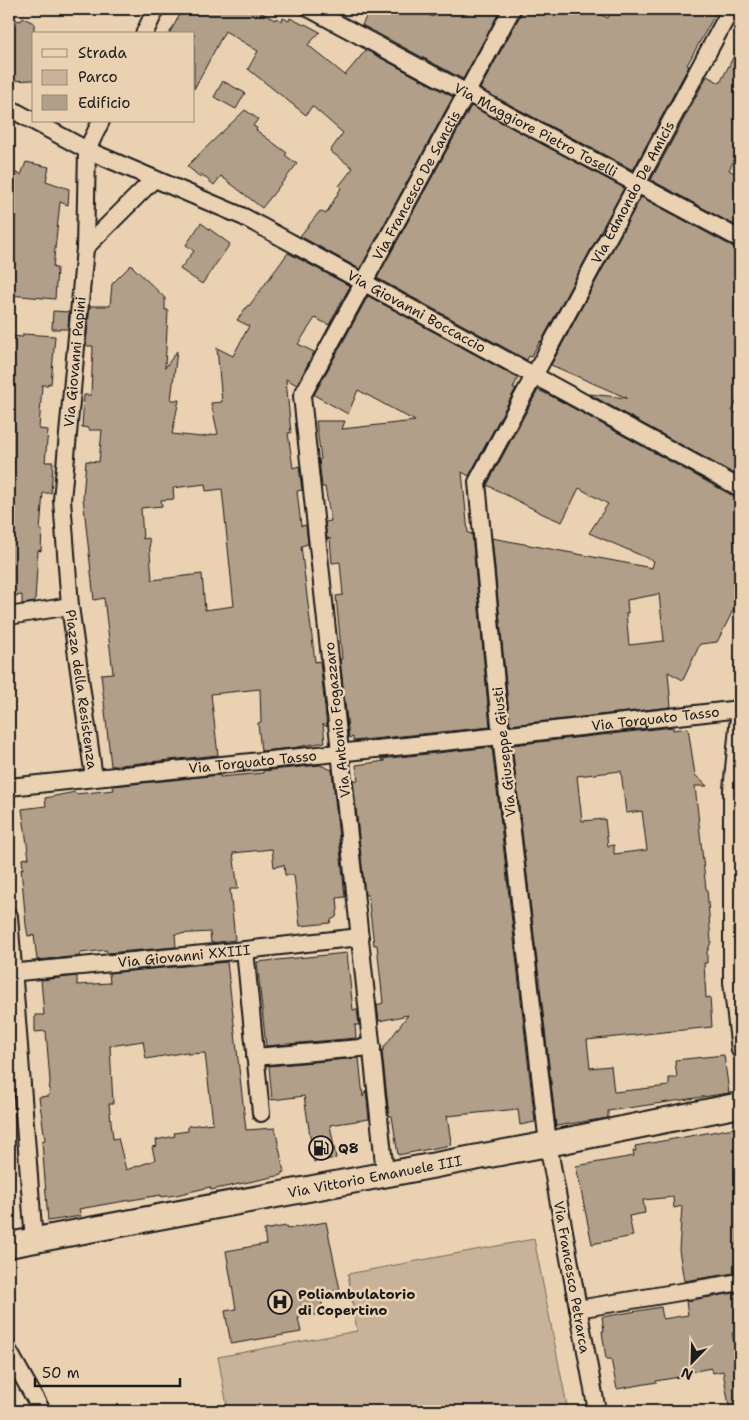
<svg xmlns="http://www.w3.org/2000/svg" width="749" height="1420" font-family="'Shantell Sans',sans-serif">
	<style>
		.green { fill: #c8b39a; stroke: #72685b }
		.building { fill: #b19f89; stroke: #1c1c1c; fill-rule: evenodd }
		.lines { fill: none; stroke-linecap: round; stroke-linejoin: round }
		.street-casing { stroke: #1c1c1c; stroke-width: 20 }
		.secondary-casing { stroke: #1c1c1c; stroke-width: 28 }
		.street { stroke: #ead1b2; stroke-width: 16 }
		.secondary { stroke: #ead1b2; stroke-width: 24 }
		.labels { text-anchor: middle; dominant-baseline: central; stroke-width: 5; stroke-linejoin: round; paint-order: stroke }
		.street-label { font-size: 14px; fill: #1c1c1c; stroke: #ead1b2 }
		.poi-label { font-size: 14px; font-weight: bold; fill: #1c1c1c; stroke: #ead1b2; text-anchor: start }
	</style>
	<rect width="100%" height="100%" fill="#ead1b2"/>
	<filter id="ink" filterUnits="userSpaceOnUse"><feTurbulence type="fractalNoise" baseFrequency=".02" numOctaves="2"/><feDisplacementMap in="SourceGraphic" scale="10" xChannelSelector="R" yChannelSelector="G"/><feConvolveMatrix kernelMatrix="1 2 1 2 8 2 1 2 1" color-interpolation-filters="sRGB"/></filter>
	<g filter="url(#ink)">
		<path class="green" d="M534 1239 568 1411H228L218 1357 357 1331 348 1274Z"/>
		<g class="building">
			<path d="M183 9H254L275 20 276 18 282 21 283 18 289 21 290 18 304 25 305 24 320 32 308 45 345 75 366 50 453 97 360 269 300 236 320 211 326 214 341 188 339 186 353 168 330 151 343 133 312 106 306 115 248 69 258 51 225 31 194 89V34H169Z"/>
			<path d="M370 9H416L433 17 438 9H501L463 79 362 25Z"/>
			<path d="M522 9H588L608 18 612 9H718L687 65 689 66 633 170 480 89 521 14Z"/>
			<path d="M9 16 19 21V20L21 21 23 18 34 23V80L9 81Z"/>
			<path d="M740 44V149L729 170 740 176V228L651 180 707 76 720 83Z"/>
			<path d="M223 81 245 93 236 109 214 97Z"/>
			<path d="M471 106 624 188 541 342 540 341 531 357 529 356 527 360 377 278Z"/>
			<path d="M245 110 258 119 253 126 257 128 256 130 287 153 285 155 297 164 262 208 221 176 214 185 201 174 200 177 187 166Z"/>
			<path d="M26 162 49 167 46 181 69 189 68 205 60 202 53 268H57L55 299 9 295V170L21 175Z"/>
			<path d="M641 197 735 248 740 249V394L732 411 740 415V477L589 394 627 398 551 365Z"/>
			<path d="M201 223 230 244 202 284 180 269 194 251 186 245Z"/>
			<path d="M288 253 350 286 329 325 315 318 298 344 314 352 297 385 286 379 291 433H288L293 468 299 466 302 490 297 491 301 526 306 525 308 544 301 546 315 662 320 661 327 727 323 724 325 742 292 748 261 751 258 723 261 722 260 689 211 694 218 755 111 766 101 674 113 673 104 598 94 600 83 497 86 461 99 462 102 430H89V428L82 427 84 395H91L93 346H87L86 342 90 306H110L112 284 131 265 165 298V310H168L165 368 177 351 171 400H179L172 434 201 437 218 434 211 403 222 402 217 348 233 356 249 326 237 320 248 305 249 306ZM205 484 206 491 222 489 234 606 205 610 202 574 152 580 149 538 143 539 141 508 162 506 161 500 174 499 173 488Z"/>
			<path d="M368 296 518 378 513 388H516L469 476 462 472 468 533 472 534 490 727 353 741V737L349 738 340 659H342L336 596 343 595 340 562 332 563 330 538 327 539 325 522 331 521 325 487H322L319 460 321 459 316 421H345L342 429 415 421 358 390 348 414 314 395Z"/>
			<path d="M53 311 69 312 68 329H52Z"/>
			<path d="M23 334 55 336 51 384 48 383V385H42L39 429 48 430 45 462H53L51 493H43L40 530H42L41 551 38 550 35 602 22 604V595L9 597V336L23 337Z"/>
			<path d="M538 390 551 396 735 497 740 498V597L717 642 700 644 683 680 668 672 671 707 510 725 492 538 652 568 654 561 589 533 608 504 579 488 562 522 545 515 487 485ZM659 594 664 641 629 645 626 613H628L627 600Z"/>
			<path d="M673 727V730L688 728 695 775 707 786H695L706 889H707L711 942 707 952V963H704L706 998 710 997 712 1027 587 1040 590 1068 611 1066 614 1092 669 1086V1078H677L675 1060 724 1055 729 1093 608 1111V1118L556 1126 512 745ZM621 771 626 813 642 811 647 850 614 854V845L608 846 605 819 582 821 577 776Z"/>
			<path d="M492 747 535 1122 520 1125 518 1109 447 1116 451 1142H450L451 1145 398 1155 392 1116H389L382 1052 385 1046 408 1015 379 1021 377 1005 383 1003 377 945H374L368 895H365L353 779 358 781 356 765 385 761 381 759Z"/>
			<path d="M320 765 332 770 345 897 337 898 338 909 336 917 331 920 330 923 300 926 294 875H285L284 865 274 867 272 849 233 853 238 889H230L235 940 211 943 210 932 175 934 176 947 107 953 106 950 80 953V956L37 960 34 935 28 936 26 925 21 868 23 869 22 859 29 858 22 809 46 806 45 798 75 792 76 794 114 790 113 786 220 775V777L263 773V771Z"/>
			<path d="M347 953 353 1010 357 1009 359 1025H355L356 1038 266 1046 257 962Z"/>
			<path d="M227 962 246 1130 275 1128 284 1172H282V1175L211 1190 210 1187 176 1195 161 1197V1195L107 1204 79 1209 81 1216 48 1221 42 1141 45 1140 39 1097 49 1096 50 1081 46 1031 35 1032V1015H44L41 980 77 976V985L110 983 109 973ZM143 1041 146 1059 187 1052V1054L205 1053 213 1123 188 1126V1131L174 1133 175 1136 156 1140 157 1146 152 1147 155 1160 126 1170 118 1138 113 1139 109 1104H113L110 1046Z"/>
			<path d="M359 1058 363 1097 366 1090 369 1119 330 1125 336 1158 314 1162 304 1096 272 1100 269 1066Z"/>
			<path d="M734 1128 735 1132 737 1131 738 1134H740V1272L684 1281 679 1250 682 1206 674 1208 673 1197 643 1200 645 1213 629 1216 633 1236 592 1244 576 1166 634 1156 633 1151H636L635 1146Z"/>
			<path d="M326 1222 340 1290 320 1294 324 1313 298 1318 301 1332 231 1344 225 1311 236 1309 226 1251 266 1244 264 1230 286 1226 287 1229Z"/>
			<path d="M740 1292V1322H738V1331L732 1333 738 1363H740V1411H730L723 1371 713 1373 711 1368 680 1374 679 1377 656 1381 657 1382 617 1389 611 1359H606L602 1331H604L602 1317 661 1307 663 1319 688 1315 686 1301Z"/>
		</g>
		<g class="lines">
			<g class="street-casing">
				<g id="street">
					<path id="s1" d="M310 9 740 239"/>
					<path d="M144 34 156 9"/>
					<path id="s2" d="M9 108 87 150 244 217 740 488"/>
					<path d="M85 248 154 179"/>
					<path id="s3" d="M70 606 62 500 85 248 87 150 101 121"/>
					<path id="s4" d="M9 616 70 606 94 778"/>
					<path d="M740 706 732 790V982L740 1050"/>
					<path id="s5" d="M9 787 501 736 740 709"/>
					<path d="M9 916 34 1241"/>
					<path d="M245 950 261 1113"/>
					<path id="s6" d="M9 973 245 950 360 937"/>
					<path d="M255 1057 372 1047"/>
					<path id="s7" d="M385 1173 302 396 512 9"/>
					<path d="M578 1309 740 1282"/>
					<path d="M9 1352 42 1411"/>
					<path id="s8" d="M597 1411 548 1144 501 736 477 482 731 9"/>
				</g>
			</g>
			<g class="secondary-casing">
				<g id="secondary">
					<path id="s9" d="M9 1245 548 1144 740 1105"/>
				</g>
			</g>
			<use href="#street" class="street"/>
			<use href="#secondary" class="secondary"/>
		</g>
	</g>
	<defs>
		<g id="fuel-ring" transform="scale(1.25)"><circle r="9.5" fill="#ead1b2" stroke="#1c1c1c" stroke-width="1.5"/><path d="M-5.5-6h7V0h2V4h1.3V-2.5L3-4.5l.8-.8L6-3V5H2.5V1h-1V6h-7ZM-4.2-4.7v3.2H.2V-4.7Z" fill="#1c1c1c"/></g>
		<g id="hospital-ring" transform="scale(1.25)"><circle r="9.5" fill="#ead1b2" stroke="#1c1c1c" stroke-width="1.5"/><path d="M-5-5h3v3.5h4V-5h3V5h-3V1.5h-4V5h-3Z" fill="#1c1c1c"/></g>
	</defs>
	<g fill-rule="evenodd">
		<use href="#fuel-ring" x="321" y="1148"/>
		<use href="#hospital-ring" x="280" y="1302"/>
	</g>
	<g class="labels">
		<g class="street-label">
			<text stroke="none"><textPath href="#s1" startOffset="256">Via Maggiore Pietro Toselli</textPath></text>
			<text stroke="none"><textPath href="#s7" startOffset="1021">Via Francesco De Sanctis</textPath></text>
			<text stroke="none"><textPath href="#s8" startOffset="1266">Via Edmondo De Amicis</textPath></text>
			<text stroke="none"><textPath href="#s2" startOffset="456">Via Giovanni Boccaccio</textPath></text>
			<text stroke="none"><textPath href="#s3" startOffset="245">Via Giovanni Papini</textPath></text>
			<text stroke="none"><textPath href="#s4" startOffset="146">Piazza della Resistenza</textPath></text>
			<text stroke="none"><textPath href="#s5" startOffset="650">Via Torquato Tasso</textPath></text>
			<text transform="translate(337 720) rotate(-96)">Via Antonio Fogazzaro</text>
			<text transform="translate(504 752) rotate(-96)">Via Giuseppe Giusti</text>
			<text stroke="none"><textPath href="#s5" startOffset="245">Via Torquato Tasso</textPath></text>
			<text stroke="none"><textPath href="#s6" startOffset="176">Via Giovanni XXIII</textPath></text>
			<text stroke="none"><textPath href="#s9" startOffset="372">Via Vittorio Emanuele III</textPath></text>
			<text transform="translate(572 1277) rotate(80)">Via Francesco Petrarca</text>
		</g>
		<g class="poi-label">
			<text x="338" y="1148">Q8</text>
			<text x="298" y="1294">Poliambulatorio<tspan x="298" dy="16">di Copertino</tspan></text>
		</g>
	</g>
	<rect width="749" height="1420" fill="none" stroke="#ead1b2" stroke-width="30"/>
	<rect x="15" y="15" width="719" height="1390" fill="none" stroke="#1c1c1c" stroke-width="2" filter="url(#ink)"/>
	<rect x="32" y="32" width="162" height="90" fill="#ead1b2" stroke="#988976"/>
	<rect x="42" y="49" width="25" height="8" fill="#ead1b2" stroke="#988976"/>
	<text x="78" y="58" font-size="15" fill="#1c1c1c">Strada</text>
	<rect x="42" y="70" width="25" height="15" fill="#c8b39a" stroke="#988976"/>
	<text x="78" y="82" font-size="15" fill="#1c1c1c">Parco</text>
	<rect x="42" y="95" width="25" height="15" fill="#b19f89" stroke="#988976"/>
	<text x="78" y="108" font-size="15" fill="#1c1c1c">Edificio</text>
	<g transform="translate(692 1362) rotate(203)" stroke="#ead1b2" stroke-width="4" paint-order="stroke">
	<path d="M0-4L9 19L0 12L-9 19Z" fill="#1c1c1c"/>
	<text y="-8" font-size="14" font-weight="bold" text-anchor="middle" fill="#1c1c1c">N</text>
	</g>
	<path d="M35 1378v8h145v-8" fill="none" stroke="#1c1c1c" stroke-width="2.5"/>
	<text x="42" y="1378" font-size="15" fill="#1c1c1c" stroke="#ead1b2" stroke-width="4" paint-order="stroke">50 m</text>
</svg>
